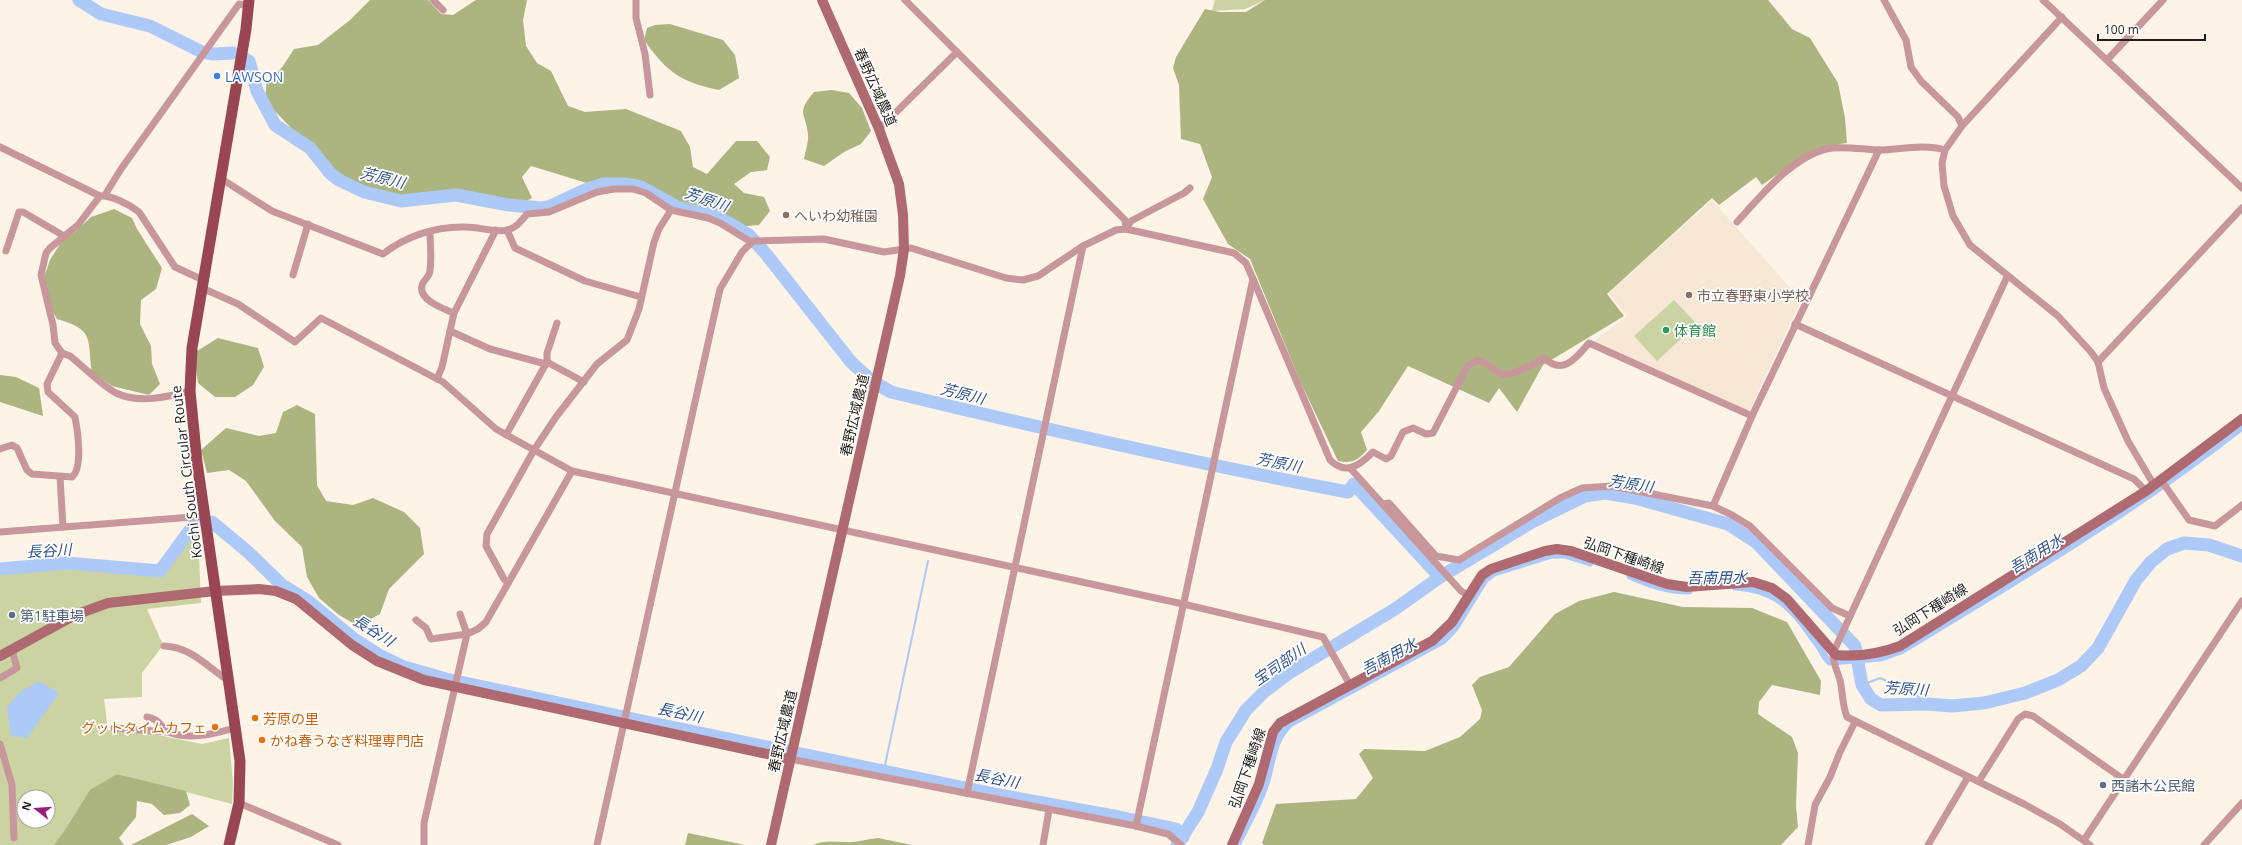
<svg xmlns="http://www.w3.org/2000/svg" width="2242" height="845" font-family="'Open Sans','Noto Sans JP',sans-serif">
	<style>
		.built { fill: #f7e7d5 }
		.green { fill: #cbd3a2; fill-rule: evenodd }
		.forest { fill: #acb47f }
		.water { fill: #acc9f7 }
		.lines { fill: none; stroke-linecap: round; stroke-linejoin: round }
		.stream { stroke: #acc9f7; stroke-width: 2 }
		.canal { stroke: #acc9f7; stroke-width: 7 }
		.river { stroke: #acc9f7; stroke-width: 13 }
		.street { stroke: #c8979b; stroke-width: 7 }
		.secondary { stroke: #af6970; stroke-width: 10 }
		.primary { stroke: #9a4652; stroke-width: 11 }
		.shop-dot { fill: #3f7fe0; stroke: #fff; stroke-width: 1.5 }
		.education-dot { fill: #8d6e63; stroke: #fff; stroke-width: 1.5 }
		.leisure-dot { fill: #2e9e5b; stroke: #fff; stroke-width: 1.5 }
		.service-dot { fill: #5c6f8a; stroke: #fff; stroke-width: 1.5 }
		.food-dot { fill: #e8710a; stroke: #fff; stroke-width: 1.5 }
		.labels { text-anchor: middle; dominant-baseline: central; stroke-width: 3.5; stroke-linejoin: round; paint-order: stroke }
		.shop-label { font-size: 14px; fill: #366cbe; stroke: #fff; text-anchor: start }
		.street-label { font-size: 14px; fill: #221f1b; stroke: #fff }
		.education-label { font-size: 14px; fill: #785e54; stroke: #fff; text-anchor: start }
		.leisure-label { font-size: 14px; fill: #27864d; stroke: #fff; text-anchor: start }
		.service-label { font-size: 14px; fill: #4e5e75; stroke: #fff; text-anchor: start }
		.food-label { font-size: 14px; fill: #c56008; stroke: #fff; text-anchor: start }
		.water-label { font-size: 15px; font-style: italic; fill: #30538c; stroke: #fff }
	</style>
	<rect width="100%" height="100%" fill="#fdf3e7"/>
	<path class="built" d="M1712 200 1801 300 1749 411 1593 342 1627 316 1609 293Z"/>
	<g class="green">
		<path d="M1215 0H1265L1245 9 1212 11Z"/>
		<path d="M1674 300 1697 324 1657 361 1634 336Z"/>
		<path d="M198 530 201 603 147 609 163 645 142 673V697L104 699 108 730 143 732 202 744 229 738 233 783 232 804 117 774 67 827 55 845H0V572L68 567 163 575ZM24 797H48V821H24Z"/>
	</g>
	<g class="forest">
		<path d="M370 0H428L441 14 453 15 476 0H527L523 20 526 46 537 63 551 71 568 106 585 112 626 109 681 131 690 147 693 167 707 174 736 141H757L770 157 767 170 751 172 734 184 744 193 764 197 770 211 759 225 746 226 726 216 682 205 634 183 607 178 590 184 531 166 522 177 532 198 523 203 445 197 424 203 382 200 357 189 334 172 265 101 267 79 271 80 283 66 294 49 318 45 350 20Z"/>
		<path d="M1265 0H1768L1792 29 1810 38 1838 83 1845 118 1847 143C1810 148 1792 165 1762 185L1756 177 1719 205 1712 198 1607 294 1624 316 1543 365 1517 412 1499 388 1489 403 1408 366 1379 411 1361 432 1367 450C1358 460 1352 464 1338 461L1300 381 1250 259 1228 244 1203 199 1212 177 1200 144 1181 139 1179 85 1173 68 1176 57 1205 9 1220 12H1246Z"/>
		<path d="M670 24 723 40 735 55 739 78 719 90C680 82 667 72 644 40L647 28 655 25Z"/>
		<path d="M832 90 849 93 862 108 871 131 861 144 844 152 824 166 804 159C805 152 809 141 808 134 805 110 796 114 814 92Z"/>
		<path d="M114 209 132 218 137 229 162 268 156 289 141 300 140 324 151 346 152 364 160 384 149 395 112 386 92 372C87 338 95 330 57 319L48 303 43 280 50 260 62 241 74 233 91 217Z"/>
		<path d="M218 338 258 348 264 367 253 385 235 397H215L198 383 194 353Z"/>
		<path d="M0 375 16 377 39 388 43 416 0 402Z"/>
		<path d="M297 405 315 414 317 485 326 501 353 505 373 498 404 512 420 528 424 554 389 589 380 614 358 626 339 615 319 598 307 577 302 547 275 521 246 481 229 470 207 473 201 450 226 428 259 436 276 433 283 412Z"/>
		<path d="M1614 592 1683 607 1752 608 1787 622 1821 681 1820 695 1772 685 1759 702 1758 714 1792 737 1798 753 1796 806 1798 827 1781 845H1264L1262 843 1276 804 1356 799 1373 778 1359 754 1364 749 1425 751 1460 737 1480 719 1482 710 1472 685 1480 677 1509 667 1555 614 1579 601Z"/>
		<path d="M117 774 186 791 190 805 180 813 164 815 152 804 137 801 136 817 119 838 124 845H54L67 827 90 790Z"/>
		<path d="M192 814 209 826 191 837 166 845H131Z"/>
		<path d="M688 833 745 845H685Z"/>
		<path d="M878 838 912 845H813C824 840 834 842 845 842 855 843 867 839 878 838Z"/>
	</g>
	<path class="water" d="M39 681 59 693 27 738 11 736 7 707 20 692Z"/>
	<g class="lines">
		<g class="stream">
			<path d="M1862 685 1880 678 1914 693 1927 704"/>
			<path d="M884 770 928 561"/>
		</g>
		<g class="canal">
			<path d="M1630 576C1650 585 1667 591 1689 591"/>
			<path d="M1735 587C1781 590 1793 611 1818 645 1823 651 1824 658 1830 662L1881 658 1901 651C2017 581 2135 511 2242 427"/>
			<path d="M1238 843C1247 825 1257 808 1264 789 1273 766 1271 742 1290 724L1443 641 1456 627 1485 580 1494 573 1552 555H1565L1590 563"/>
		</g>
		<g class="river">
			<path d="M79 0 101 14 150 26 202 52 214 54 233 53"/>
			<path d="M243 58 249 61 257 91 275 125 310 148 330 173 339 180 364 192 401 201 456 195 509 205 541 208 551 206 585 190 603 184H625L641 187 677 207 715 216 729 223 749 235 766 254 851 362 872 381 891 392C1043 429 1195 463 1348 492L1354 484 1440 577"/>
			<path d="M212 522 248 552 282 585 308 601 354 639 379 655 404 667 446 679 647 722 994 794 1119 817 1176 829 1183 837"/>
			<path d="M0 569 67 563 160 571 195 523"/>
			<path d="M1177 845 1198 812 1217 769 1226 742 1246 710 1265 691 1289 673 1395 609 1440 577 1532 522 1585 496 1605 493 1635 498 1728 524 1756 542 1855 646 1862 685 1871 699 1881 705 1927 704 1952 706 1984 703 2025 693 2058 680 2081 666 2098 648 2136 580 2151 562 2167 549 2184 543 2209 545 2242 556"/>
		</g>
		<g class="street">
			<path d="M433 0 443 10"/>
			<path d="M636 0V18L645 54 650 95"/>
			<path d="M905 0 1125 220 1126 229"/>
			<path d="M1884 0 1906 40 1911 67 1921 81 1958 117 1962 126"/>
			<path d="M2043 0 2242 188"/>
			<path d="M2062 17 1962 126 1945 150 1942 163 1944 186 1953 216 1970 245 2058 316 2091 352 2098 362 2104 388 2128 441 2154 485"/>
			<path d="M2107 60 2163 0"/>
			<path d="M879 129 957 52"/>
			<path d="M0 147 100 196"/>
			<path d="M220 178 272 211 383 254C406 236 436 226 466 227 479 227 496 233 508 230 517 227 521 221 527 214L549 212 597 192 614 189H633L646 193 671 210 708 218 720 223 751 242"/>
			<path d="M105 195 121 169 239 4 249 6"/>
			<path d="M671 210 659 229 654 242 639 309 627 340 597 364 556 417 534 450 572 471 1183 604 1323 637 1350 685"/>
			<path d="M1737 222C1760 197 1791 158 1826 149 1843 145 1864 150 1881 150 1902 149 1925 144 1945 150"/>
			<path d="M1126 229 1131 221 1184 193 1190 188"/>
			<path d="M507 230 515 248 585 281 641 297"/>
			<path d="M430 232C430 244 432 257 430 270 430 276 426 278 423 283 415 299 444 309 454 313"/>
			<path d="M6 251 19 212H23L64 236"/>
			<path d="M293 275 308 224"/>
			<path d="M2007 277 1833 653C1833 664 1837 670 1840 680 1843 693 1842 705 1847 717L2024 804 2060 824 2090 845"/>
			<path d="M202 288 238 304 295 342 321 318 443 382 496 429 534 450 487 534 486 546 504 579 508 583"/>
			<path d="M1795 324 2134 479 2146 491"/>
			<path d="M450 331 490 349 546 364"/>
			<path d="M62 353 70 356C84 367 101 385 116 393 138 404 168 397 190 391"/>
			<path d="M547 362V353L557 323"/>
			<path d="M2098 362 2242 208"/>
			<path d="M437 379 442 367 454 313 496 230"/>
			<path d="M506 435 547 362 584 382"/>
			<path d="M0 449 12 445 17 448 27 470 32 474 72 477C83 468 78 431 75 417L48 392 47 384 62 353 55 343 53 325 41 275 46 253 50 248 78 225 100 196C112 195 130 205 139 212L175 267 203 280"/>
			<path d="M1351 469 1461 591 1468 595"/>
			<path d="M60 477 63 527"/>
			<path d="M2161 480 2189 520 2215 526 2242 505"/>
			<path d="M1383 504 1389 503 1436 556 1459 560 1560 498 1582 488 1612 486 1713 506 1732 515 1750 526 1832 608 1850 616"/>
			<path d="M1713 506 1752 416 1879 150"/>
			<path d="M0 532 205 516"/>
			<path d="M416 620 426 628 431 639 467 634 460 614"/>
			<path d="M164 646C189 647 204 663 223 677L228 678"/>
			<path d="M0 678 17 668 12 650"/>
			<path d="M147 717C161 719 160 728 169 732 190 741 215 733 235 728"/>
			<path d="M114 728 168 732"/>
			<path d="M0 744 12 785 14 838"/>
			<path d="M790 759 1136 826 1168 834 1181 845"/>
			<path d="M1979 781 2018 719 2025 714 2033 716 2123 779"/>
			<path d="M967 793 1083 246"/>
			<path d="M239 803 338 845"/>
			<path d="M1136 826 1253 279"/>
			<path d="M2084 840 2242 601"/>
			<path d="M424 845V823L467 634 478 629 486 622 572 471"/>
			<path d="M597 845 720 289 742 252 753 241 824 239 884 252 911 248 1006 278 1023 280 1038 276 1083 246 1116 230 1126 229 1234 253 1246 263 1253 279 1330 460C1346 476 1360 465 1373 452L1386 459 1391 456 1403 432 1413 428 1426 434 1433 433 1467 367 1477 360C1487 362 1493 370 1502 374 1512 377 1535 363 1544 358 1563 376 1576 358 1589 343L1752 416"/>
			<path d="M1043 845 1049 810"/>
			<path d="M1808 845 1815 805 1830 777 1840 752 1855 722"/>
			<path d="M1928 845 1968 777"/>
			<path d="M2204 845 2242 803"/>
		</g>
		<g class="secondary">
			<path d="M0 656 75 615 108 603 215 591 259 589 276 591 296 599 352 645 377 661 424 680 790 759"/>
			<path d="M771 845 900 276 904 249 903 215 899 184 879 129 822 0"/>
			<path d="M1232 845 1259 784 1273 732 1280 723 1432 641 1452 622 1482 575 1491 569 1545 551 1557 549 1571 551 1667 584 1687 587 1753 582 1772 588 1787 599 1836 655C1858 657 1879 654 1900 646L2146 491 2242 419"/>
		</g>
		<path class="primary" d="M229 845 239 803 240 761 197 462 190 391 192 348 246 29 249 0"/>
	</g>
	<circle class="shop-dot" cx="217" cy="76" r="4"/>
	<g class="education-dot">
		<circle cx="786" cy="215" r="4"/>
		<circle cx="1689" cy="295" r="4"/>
	</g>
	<circle class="leisure-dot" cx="1666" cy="330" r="4"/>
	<g class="service-dot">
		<circle cx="12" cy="615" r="4"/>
		<circle cx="2103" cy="785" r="4"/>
	</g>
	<g class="food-dot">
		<circle cx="255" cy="718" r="4"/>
		<circle cx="215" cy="727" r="4"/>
		<circle cx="262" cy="740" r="4"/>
	</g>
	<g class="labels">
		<g class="shop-label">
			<text x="225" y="76">LAWSON</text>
		</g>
		<g class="street-label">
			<text transform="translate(876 87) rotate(66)">春野広域農道</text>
			<text transform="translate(854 415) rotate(-77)">春野広域農道</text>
			<text transform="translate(186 472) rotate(-97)">Kochi South Circular Route</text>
			<text transform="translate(1624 555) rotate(19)">弘岡下種崎線</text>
			<text transform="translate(1930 609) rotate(-32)">弘岡下種崎線</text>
			<text transform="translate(782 731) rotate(-77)">春野広域農道</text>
			<text transform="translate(1247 768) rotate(-71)">弘岡下種崎線</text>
		</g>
		<g class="education-label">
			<text x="794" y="215">へいわ幼稚園</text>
			<text x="1697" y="295">市立春野東小学校</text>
		</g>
		<g class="leisure-label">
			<text x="1674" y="330">体育館</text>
		</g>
		<g class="service-label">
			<text x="20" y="615">第1駐車場</text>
			<text x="2111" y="785">西諸木公民館</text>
		</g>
		<g class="food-label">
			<text x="263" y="718">芳原の里</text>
			<text x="207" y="727" text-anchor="end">グットタイムカフェ</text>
			<text x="270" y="740">かね春うなぎ料理専門店</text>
		</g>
		<g class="water-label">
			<text transform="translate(383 177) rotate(14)">芳原川</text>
			<text transform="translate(707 199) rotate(19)">芳原川</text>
			<text transform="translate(963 393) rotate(14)">芳原川</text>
			<text transform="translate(1279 462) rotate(11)">芳原川</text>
			<text transform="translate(1631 483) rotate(9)">芳原川</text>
			<text transform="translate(49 550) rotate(-3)">長谷川</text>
			<text transform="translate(2036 553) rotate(-32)">吾南用水</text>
			<text transform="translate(1717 577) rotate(-1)">吾南用水</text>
			<text transform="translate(374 630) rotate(32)">長谷川</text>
			<text transform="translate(1389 656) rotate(-28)">吾南用水</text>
			<text transform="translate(1279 664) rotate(-35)">宝司部川</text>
			<text transform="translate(1906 688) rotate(4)">芳原川</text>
			<text transform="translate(680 712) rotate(12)">長谷川</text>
			<text transform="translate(997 778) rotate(11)">長谷川</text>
		</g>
	</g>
	<g transform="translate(36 809) rotate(287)"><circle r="19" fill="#ffffff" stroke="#a7a5a4"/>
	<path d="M0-3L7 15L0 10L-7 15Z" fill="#981e77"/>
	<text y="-6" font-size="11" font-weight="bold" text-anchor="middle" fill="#221f1b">N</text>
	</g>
	<path d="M2098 34v6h107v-6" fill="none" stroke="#221f1b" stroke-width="2"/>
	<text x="2104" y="34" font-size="12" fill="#221f1b" stroke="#ffffff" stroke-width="3" paint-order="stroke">100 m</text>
</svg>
